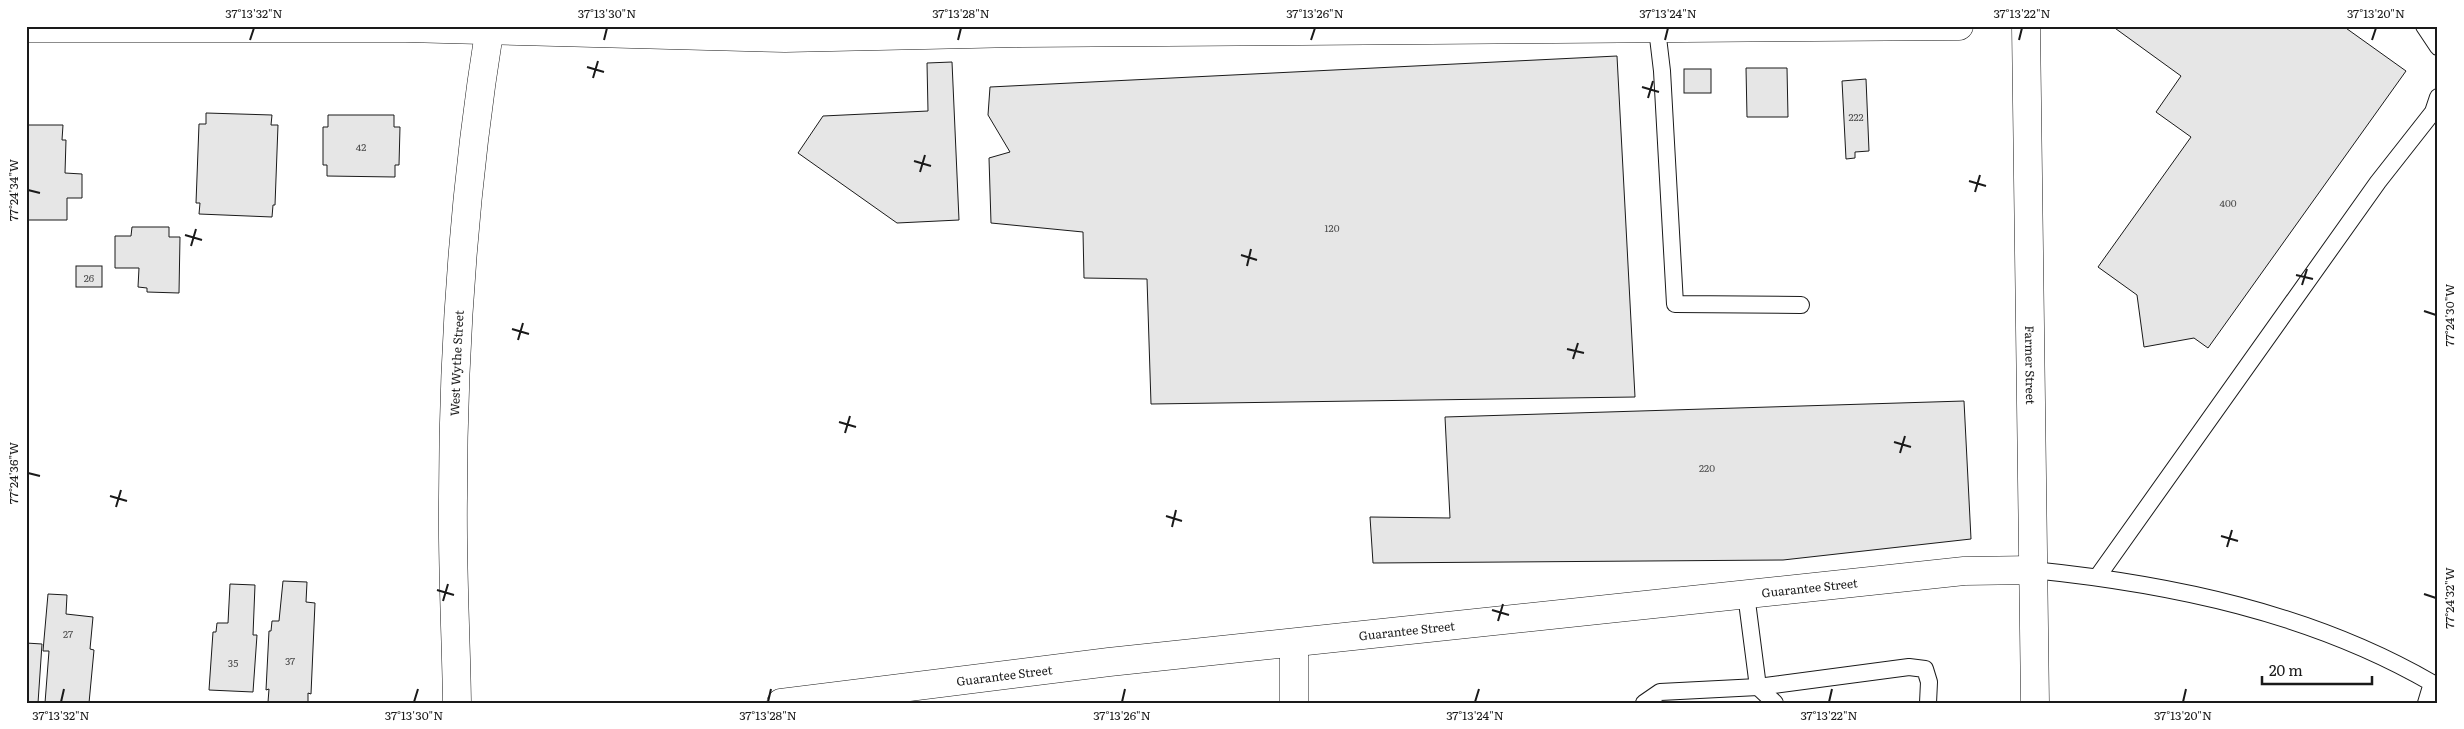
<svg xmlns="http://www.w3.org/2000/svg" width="2464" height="729" font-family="Literata,serif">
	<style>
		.building { fill: #e6e6e6; stroke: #1a1a1a }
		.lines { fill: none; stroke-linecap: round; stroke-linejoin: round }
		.service-casing { stroke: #1a1a1a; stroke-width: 18 }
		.minor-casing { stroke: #1a1a1a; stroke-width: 29 }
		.tertiary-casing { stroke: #1a1a1a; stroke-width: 29 }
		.primary-casing { stroke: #1a1a1a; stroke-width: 29 }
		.service { stroke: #fff; stroke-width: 16 }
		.minor { stroke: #fff; stroke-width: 28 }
		.tertiary { stroke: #fff; stroke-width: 28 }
		.primary { stroke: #fff; stroke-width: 28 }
		.ticks { fill: none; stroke: #1a1a1a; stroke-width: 2 }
		.labels { text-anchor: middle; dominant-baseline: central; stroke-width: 4; stroke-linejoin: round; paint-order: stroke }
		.number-label { font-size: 10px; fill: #4d4d4d }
		.street-label { font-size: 12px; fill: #1a1a1a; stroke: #fff }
		.neatline { fill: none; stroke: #1a1a1a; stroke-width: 2 }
		.ticks-label { font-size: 12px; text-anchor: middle; fill: #1a1a1a }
	</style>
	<rect width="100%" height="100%" fill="#fff"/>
	<g class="building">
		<path d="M2112 26H2343L2406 71 2208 348 2194 338 2144 347 2137 295 2098 267 2191 137 2156 112 2181 76Z"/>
		<path d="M1617 56 1635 397 1151 404 1147 279 1084 278 1083 232 991 223 989 158 1010 152 988 115 990 87Z"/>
		<path d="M952 62 959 220 897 223 798 153 823 116 928 111 927 63Z"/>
		<path d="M1746 68H1787L1788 117H1747Z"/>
		<rect x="1684" y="69" width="27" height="24"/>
		<path d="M1866 79 1869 151 1855 152V158L1846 159 1842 81Z"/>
		<path d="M206 113 272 115 271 125H278L275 205H273L272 217 199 214 200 203H196L199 124H206Z"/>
		<path d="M328 115H394V127H400L399 165H395V177L327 176V165H323V127H328Z"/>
		<path d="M26 125H63L62 140H66L65 173 82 174V198H67V220H26Z"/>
		<path d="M132 227H169V237H180L179 293 147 292V288L138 287 139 268H115V236H131Z"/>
		<rect x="76" y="266" width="26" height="21"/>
		<path d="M1964 401 1971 539 1783 560 1373 563 1370 517 1450 518 1445 417Z"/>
		<path d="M283 581 307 582 306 602 315 603 311 694 308 693V703L268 702 269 689 266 690 269 631H271L272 621H279Z"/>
		<path d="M230 584 255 585 253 635H257L253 692 209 690 213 632H216L217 623H228Z"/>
		<path d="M48 594 67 595 66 614 93 617 90 649 94 650 89 703H45L49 651H43Z"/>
		<path d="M26 643 42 644 38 703H26Z"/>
	</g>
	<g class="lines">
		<g class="service-casing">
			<g id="service">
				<path d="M2424 26 2438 47"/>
				<path d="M1657 29 1662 71 1675 304 1801 305"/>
				<path d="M2033 570C2171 584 2311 613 2432 683L2426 703"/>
				<path d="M2098 576 2378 182 2433 112 2438 97"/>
				<path d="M1746 594 1758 687 1775 703"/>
				<path d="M1644 703 1660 692 1758 687 1909 667 1925 669 1929 682 1928 703"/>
			</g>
		</g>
		<g class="minor-casing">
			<g id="minor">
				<path d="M26 28H406L785 38 1022 33 1959 26"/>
				<path d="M1294 643V703"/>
				<path id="s1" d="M781 703 1109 662 1964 571 2033 570"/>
			</g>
		</g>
		<g class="tertiary-casing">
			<g id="tertiary">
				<path id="s2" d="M2026 26 2035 703"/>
			</g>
		</g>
		<g class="primary-casing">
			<g id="primary">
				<path id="s3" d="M457 703C456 635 452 566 453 498 453 340 465 182 490 26"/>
			</g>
		</g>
		<use href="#service" class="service"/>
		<use href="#minor" class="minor"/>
		<use href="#tertiary" class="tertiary"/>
		<use href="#primary" class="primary"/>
	</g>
	<path class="ticks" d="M250 40 254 28M604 40 607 28M958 40 961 28M1311 40 1315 28M1665 40 1668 28M2019 40 2022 28M2372 40 2376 28M587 67 604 72M593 78 598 61M1642 87 1659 92M1648 98 1653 81M914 161 931 166M920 172 925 155M1969 181 1986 186M28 190 40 193M1975 192 1980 175M185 235 202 240M191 246 196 229M1241 255 1257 260M1247 266 1251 249M2296 275 2313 279M2302 285 2307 269M2424 311 2436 315M512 329 529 334M518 340 523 323M1567 349 1584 353M1573 359 1578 343M839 422 856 427M845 433 850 416M1894 442 1911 447M1900 453 1905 436M28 473 40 476M110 496 127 501M116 507 121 490M1166 516 1182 521M1172 527 1176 510M2221 536 2238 541M2227 547 2232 530M437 590 454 595M2424 594 2436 598M443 601 448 584M1492 610 1509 615M1498 621 1503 604M61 702 64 689M414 702 418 689M768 702 771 689M1122 702 1125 689M1475 702 1479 689M1829 702 1832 689M2183 702 2186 689"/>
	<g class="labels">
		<g class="number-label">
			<text x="1856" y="116">222</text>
			<text x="361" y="146">42</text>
			<text x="2228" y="202">400</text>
			<text x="1332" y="227">120</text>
			<text x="89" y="277">26</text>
			<text x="1707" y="467">220</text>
			<text x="68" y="633">27</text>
			<text x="290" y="660">37</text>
			<text x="233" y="662">35</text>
		</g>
		<g class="street-label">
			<text stroke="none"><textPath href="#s3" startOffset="340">West Wythe Street</textPath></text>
			<text stroke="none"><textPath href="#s2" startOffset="339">Farmer Street</textPath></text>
			<text stroke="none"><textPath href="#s1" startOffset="1035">Guarantee Street</textPath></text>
			<text stroke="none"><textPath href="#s1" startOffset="630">Guarantee Street</textPath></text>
			<text stroke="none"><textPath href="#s1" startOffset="225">Guarantee Street</textPath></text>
		</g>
	</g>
	<rect width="2464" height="729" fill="none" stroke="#ffffff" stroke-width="55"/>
	<path d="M2262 676v8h110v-8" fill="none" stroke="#1a1a1a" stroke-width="2.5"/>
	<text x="2269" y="676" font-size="15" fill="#1a1a1a" stroke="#ffffff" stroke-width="4" paint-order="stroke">20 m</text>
	<rect x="28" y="28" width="2408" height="674" class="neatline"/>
	<g class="ticks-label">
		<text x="254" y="18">37°13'32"N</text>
		<text x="607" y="18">37°13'30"N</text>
		<text x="961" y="18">37°13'28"N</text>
		<text x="1315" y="18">37°13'26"N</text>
		<text x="1668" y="18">37°13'24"N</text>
		<text x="2022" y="18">37°13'22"N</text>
		<text x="2376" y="18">37°13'20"N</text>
		<text transform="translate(14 190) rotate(-90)" y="4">77°24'34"W</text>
		<text transform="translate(2450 315) rotate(-90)" y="4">77°24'30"W</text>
		<text transform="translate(14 473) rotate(-90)" y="4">77°24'36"W</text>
		<text transform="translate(2450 598) rotate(-90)" y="4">77°24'32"W</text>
		<text x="61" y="720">37°13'32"N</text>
		<text x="414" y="720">37°13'30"N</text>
		<text x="768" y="720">37°13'28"N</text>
		<text x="1122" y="720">37°13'26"N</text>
		<text x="1475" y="720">37°13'24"N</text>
		<text x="1829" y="720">37°13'22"N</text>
		<text x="2183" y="720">37°13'20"N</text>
	</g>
</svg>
